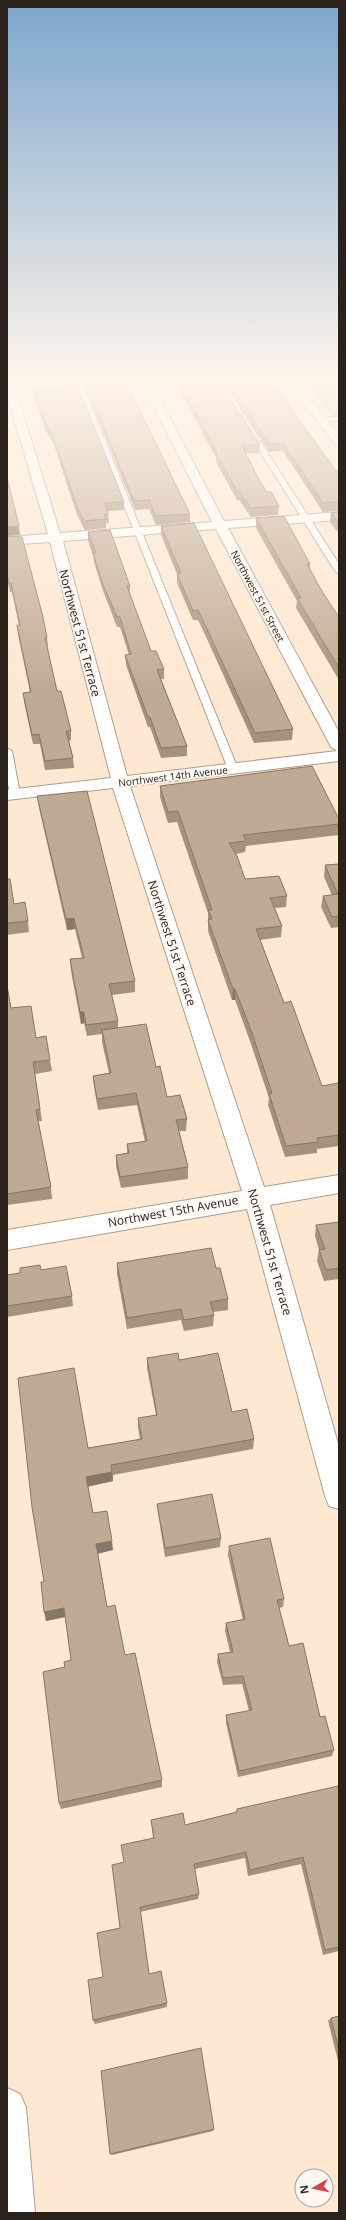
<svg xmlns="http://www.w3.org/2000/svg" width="346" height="2220" font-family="'Open Sans',sans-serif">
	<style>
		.green { fill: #c0c3a8 }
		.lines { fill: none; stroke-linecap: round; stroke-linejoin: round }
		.service-casing { stroke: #b29d89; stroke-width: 2 }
		.minor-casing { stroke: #b29d89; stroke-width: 2 }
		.secondary-casing { stroke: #b29d89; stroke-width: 2 }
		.service { fill: #fff; fill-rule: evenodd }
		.minor { fill: #fff; fill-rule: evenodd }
		.secondary { fill: #fff; fill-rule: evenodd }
		.wall { fill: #a5927e }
		.shaded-wall { fill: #867767 }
		.building { fill: #c0aa93; stroke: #867767 }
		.labels { text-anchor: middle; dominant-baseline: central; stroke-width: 3.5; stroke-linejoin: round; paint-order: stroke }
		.far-street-label { font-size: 10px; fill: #2a221a; stroke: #fdf8f4 }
		.street-label { font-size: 12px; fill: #2a221a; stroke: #fdf8f4 }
	</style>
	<rect width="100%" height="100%" fill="#fee8d2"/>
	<path class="green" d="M305 380H339V424Z"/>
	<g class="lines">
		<g class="service-casing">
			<g id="service">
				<path d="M215 380H221L339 564V574L335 571Z"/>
				<path d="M79 382 82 384 238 769 237 771H229L228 769 76 384Z"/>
				<path d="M320 417H339V421L318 420V418Z"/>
				<path d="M7 748 12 751 20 794 15 797 10 794 7 779Z"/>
			</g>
		</g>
		<g class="minor-casing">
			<g id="minor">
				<path d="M30 380H40L43 387 38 390 34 389Z"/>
				<path d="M140 380H150L224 521 339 512V520L228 528 339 732V761L130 786 264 1187 339 1175V1193L270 1205 339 1447V1509L329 1506 325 1496 247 1209 7 1250V1230L242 1191 113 788 7 800V790L111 778 50 542 7 545V537L48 534 7 395V386H14L15 388 60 533 212 522ZM216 529 331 747 337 751 127 776 63 541Z"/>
				<path d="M285 380H295L339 435V445L335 444Z"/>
				<path d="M7 2088 20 2094 26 2107 35 2213H7Z"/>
			</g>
		</g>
		<g class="secondary-casing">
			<path id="secondary" d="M104 380H150L145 383 7 392V386Z"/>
		</g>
		<use href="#service" class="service"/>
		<use href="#minor" class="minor"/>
		<use href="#secondary" class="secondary"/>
	</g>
	<g class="wall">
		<path d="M59 380H96L59 381Z"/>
		<path d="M177 380H218L260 444 259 453 246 454 258 478 267 492 279 506 278 515 251 517 239 500H237L216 462V458L177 386Z"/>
		<path d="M222 380H273V383L339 475V511L323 512 283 451 269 452Z"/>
		<path d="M85 381 190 514V522L156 525 149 509 135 510 85 388Z"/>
		<path d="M62 382 124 502V510L108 511V514L109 523H106V528L85 530 77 515 53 442 45 430 34 396 33 388 62 386Z"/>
		<path d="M339 512V534L330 522 331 513Z"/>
		<path d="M256 518 310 564V569L323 593 339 617V680L296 608 297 601 256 528Z"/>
		<path d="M161 526 293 729 292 740 254 743 207 639 198 620H193L177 583V574L161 535Z"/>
		<path d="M88 532 130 586V595L151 651 164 669V679H161L187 746V756L161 758 150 727H148L126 665 125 655H129L120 627H117L103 591 94 562 93 555 88 541Z"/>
		<path d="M7 536 47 637 48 646H47L57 691 71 731V740L69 741 73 758 74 768 45 770 40 744H33L24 702 23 693 30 692 18 635 17 625H19L12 592H10L7 579Z"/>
		<path d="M160 786 339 819V835L246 846 245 852 236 854 245 879 287 896 286 907 275 908 282 926 281 937 260 940 284 1003 322 1086 339 1083V1146L317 1149V1153L285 1157 268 1105 269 1098 251 1044 235 1000H232L208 931V913L177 822 168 823 160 797Z"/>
		<path d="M37 796 135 981V992L112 995 118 1021V1028L156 1067 167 1097 187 1119 186 1131H179L188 1167V1179L121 1188 116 1166V1155L127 1153V1144L145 1142 137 1105 98 1110 94 1087 93 1076 109 1073 102 1042V1034L87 1036 84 1023 81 1024 71 971 70 959 82 958 75 929 67 930 39 808Z"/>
		<path d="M339 864V927L331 928 321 907 323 896 332 895 324 877 325 865Z"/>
		<path d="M7 879 14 904 28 921 29 932 7 935Z"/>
		<path d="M7 986 11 1008 36 1038 50 1060 52 1071 35 1074 42 1121H38L51 1187 52 1199 7 1205Z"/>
		<path d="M339 1222V1279L324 1281 317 1261 319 1250 315 1236 316 1225Z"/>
		<path d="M117 1263 216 1268 228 1299V1310L213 1312 214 1315 213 1326 184 1331 181 1320 127 1329 117 1274Z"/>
		<path d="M41 1270 72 1296 73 1306 7 1317V1275Z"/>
		<path d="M147 1358 179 1360 232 1412 254 1439 253 1449 113 1475V1481L88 1486 93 1513 113 1550 98 1553 107 1607 125 1655 162 1780V1787L61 1809 59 1803 65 1667 71 1660 65 1617 46 1621 44 1582 88 1448 140 1439 138 1428V1418L156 1415 147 1368Z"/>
		<path d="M157 1504 221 1538 220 1547 165 1557 158 1513Z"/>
		<path d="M229 1546 284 1599 283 1607 279 1608 289 1646 334 1750 332 1756 238 1777 226 1723V1715L249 1711 242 1684 223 1685 217 1662 218 1654 230 1652 225 1631 226 1623 243 1620 228 1555Z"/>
		<path d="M339 1790V1951L323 1955 301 1864 248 1876 245 1858 195 1869 199 1894 198 1899 140 1912 149 1974 167 2003V2007L95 2024 93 2020 103 1977 120 1928 124 1862 153 1838 151 1820 185 1825 236 1812 237 1809Z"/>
		<path d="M339 2016V2065L328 2021 331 2018Z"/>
		<path d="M214 2129 213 2131 112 2155 110 2154Z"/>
	</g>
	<g class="shaded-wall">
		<path d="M19 526 20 535 7 536V527Z"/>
		<path d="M74 918 75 929 67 930 66 919Z"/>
		<path d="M233 989H235V1000H232Z"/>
		<path d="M80 1012H84V1023L81 1024Z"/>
		<path d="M112 1472 113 1481 87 1487 86 1477Z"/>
		<path d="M112 1541 113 1550 97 1554 96 1544Z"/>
		<path d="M64 1608 65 1617 46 1621 44 1612Z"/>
	</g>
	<g class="building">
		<path d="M106 380H125L190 514 156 516 149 500 134 501 85 381Z"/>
		<path d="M178 380H218L260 444 242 446 258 478 267 492H271L279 506 251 508 239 491H237L216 453H218Z"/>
		<path d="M227 380H274L271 381 339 475V502L323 503 283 443 270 444Z"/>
		<path d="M76 381 124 502 105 503 108 514 104 515 106 519 84 521 77 506 52 434 45 422 33 388 63 386 62 382Z"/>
		<path d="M7 477 19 526 7 527Z"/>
		<path d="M339 512V524L331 513Z"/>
		<path d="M284 516 310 564H307L323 593 339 617V668L297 598H301L256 518Z"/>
		<path d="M194 523 293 729 255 733 207 629 198 610 193 611 177 574 181 573 161 526Z"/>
		<path d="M110 530 130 586H127L151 651H156L164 669 157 670 187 746 161 748 150 717H148L125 655 131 654 120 617H117L102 582 93 553H96L88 532Z"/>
		<path d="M7 536 22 537 43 617 47 637H45L57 691H61L71 731H66L73 758 45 761 39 734 32 735 23 693 31 692 17 625H20L11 583H9L7 574Z"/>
		<path d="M312 766 339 819V824L243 835 246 841 229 843 237 856 245 879 279 876 287 896 270 898 282 926 256 929 284 1003 291 1001 322 1086 339 1083V1135L317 1138 318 1142 286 1146 269 1094 272 1093 252 1033 235 989H233L208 920 212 919 208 910H212L178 811 168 812 160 786Z"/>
		<path d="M87 791 135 981 109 984 118 1021 86 1025 84 1012H80L70 959 84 958 74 918 66 919 37 796Z"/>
		<path d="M339 864V916L332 917 323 896 338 894 325 865Z"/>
		<path d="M7 879H10L14 904 25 902 28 921 7 923Z"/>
		<path d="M7 986 11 1008 31 1006 36 1038 46 1036 50 1060 33 1062 40 1109 36 1110 51 1187 7 1194Z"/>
		<path d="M146 1024 156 1067 160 1066 167 1097 180 1095 187 1119 176 1120 188 1167 120 1177 116 1155 129 1153 127 1144 147 1141 136 1093 97 1099 93 1076 111 1073 102 1030Z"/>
		<path d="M339 1222V1268L326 1270 319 1250 325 1249 316 1225Z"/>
		<path d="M211 1248 216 1268H220L228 1299 210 1302 214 1315 184 1320 181 1309 127 1318 117 1263Z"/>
		<path d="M40 1265 41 1270 66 1266 72 1296 7 1306V1275L20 1273V1268Z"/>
		<path d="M178 1353 179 1360 218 1353 232 1412 247 1409 254 1439 111 1465 112 1472 86 1477 93 1513 107 1511 112 1541 96 1544 107 1607 115 1605 125 1655 135 1653 162 1780 59 1803 43 1672 65 1667 64 1662 71 1660 64 1608 44 1612 41 1582H44L32 1507 18 1378 74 1368 88 1448 142 1439 138 1418 157 1415 147 1358Z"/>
		<path d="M212 1494 221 1538 165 1548 157 1504Z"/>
		<path d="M270 1538 284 1599 277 1600 289 1646 303 1643 320 1717 325 1716 334 1750 239 1771 226 1715 252 1710 243 1676 223 1678 218 1654 233 1652 226 1623 245 1619 229 1546Z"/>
		<path d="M338 1786 339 1790V1947L325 1950 303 1857 250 1870 246 1852 194 1864 199 1894 140 1907 149 1974 161 1971 167 2003 93 2020 88 1980 103 1977 97 1933 120 1928 112 1865 124 1862 121 1845 154 1838 151 1820 183 1813 185 1825 237 1812V1809Z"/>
		<path d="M339 2016V2050L331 2018Z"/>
		<path d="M201 2048 214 2129 110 2154 101 2071Z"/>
	</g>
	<linearGradient id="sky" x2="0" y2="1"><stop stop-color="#7ba6cd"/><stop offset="0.55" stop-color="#fff5eb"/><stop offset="1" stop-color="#fff5eb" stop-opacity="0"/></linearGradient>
	<rect width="346" height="690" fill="url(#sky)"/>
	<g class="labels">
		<g class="far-street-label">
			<text transform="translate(258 596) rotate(62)">Northwest 51st Street</text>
			<text transform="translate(173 776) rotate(-7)">Northwest 14th Avenue</text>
		</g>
		<g class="street-label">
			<text transform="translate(80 633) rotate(75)">Northwest 51st Terrace</text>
			<text transform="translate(172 943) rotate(72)">Northwest 51st Terrace</text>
			<text transform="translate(173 1211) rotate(-10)">Northwest 15th Avenue</text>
			<text transform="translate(270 1252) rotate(74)">Northwest 51st Terrace</text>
		</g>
	</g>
	<rect width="346" height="2220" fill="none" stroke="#2a221a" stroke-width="16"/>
	<g transform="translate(314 2188) rotate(261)"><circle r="19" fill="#fdf8f4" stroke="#a9a29d"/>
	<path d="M0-3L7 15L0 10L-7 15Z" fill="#d44447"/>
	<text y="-6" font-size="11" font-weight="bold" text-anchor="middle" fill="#2a221a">N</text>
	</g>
</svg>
